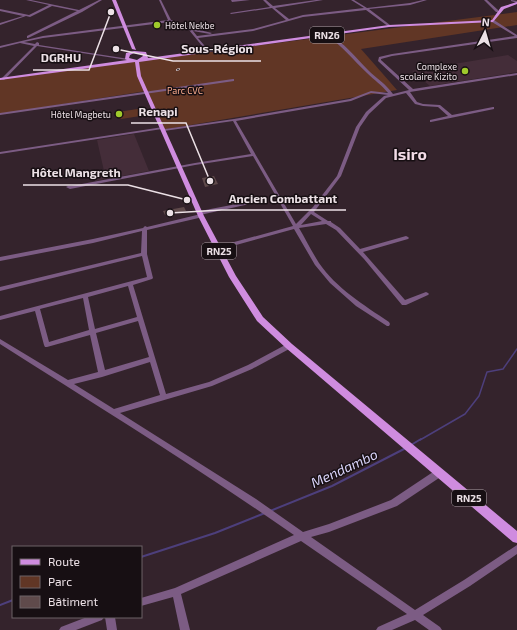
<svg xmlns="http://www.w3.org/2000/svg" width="517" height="630" font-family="'Exo 2',sans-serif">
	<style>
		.built { fill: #442d39 }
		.green { fill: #613625 }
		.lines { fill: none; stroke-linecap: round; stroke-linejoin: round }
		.stream-far1 { stroke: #4d3f7c; stroke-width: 1.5 }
		.stream { stroke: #4d3f7c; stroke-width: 2 }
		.building { fill: #5f4a4b }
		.minor { fill: #7c5c84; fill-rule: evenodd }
		.major { fill: #cf8cdf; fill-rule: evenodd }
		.rail-casing { stroke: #cdc1c7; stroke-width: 2 }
		.rail { stroke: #170f13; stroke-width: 1; stroke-dasharray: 2.5; stroke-linecap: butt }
		.poi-dot { fill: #9fca2c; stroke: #170f13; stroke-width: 1.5 }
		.labels { text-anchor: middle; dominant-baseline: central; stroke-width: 3; stroke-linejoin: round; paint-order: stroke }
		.far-poi-label { font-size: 9px; fill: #ece1e6; stroke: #170f13; text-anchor: end }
		.far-park-label { font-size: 9px; fill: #ffaf90; stroke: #170f13 }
		.shield { fill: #170f13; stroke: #aca2a7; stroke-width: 1 }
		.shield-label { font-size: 10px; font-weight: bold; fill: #ece1e6 }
		.near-water-label { font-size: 14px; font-style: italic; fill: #d9d3f9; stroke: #170f13 }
		.far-town-label { font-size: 16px; font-weight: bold; fill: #f3dce7; stroke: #170f13 }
		.leader { fill: none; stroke: #ece1e6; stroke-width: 1.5 }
		.callout-dot { fill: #ece1e6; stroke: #170f13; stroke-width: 1.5 }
		.callout-label { font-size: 12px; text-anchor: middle; font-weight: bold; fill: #ece1e6; stroke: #170f13; stroke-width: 3; stroke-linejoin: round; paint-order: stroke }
	</style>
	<rect width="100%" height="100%" fill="#34232c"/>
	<g class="built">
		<path d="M508 55 517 61V72L430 86 412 71Z"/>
		<path d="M134 134 149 171 95 181 93 174 104 171 97 140Z"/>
	</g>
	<g class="green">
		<path d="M517 12V25L361 49 397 90 161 130 146 91 0 114V79Z"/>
		<path d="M144 108 147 115 121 119 119 118 118 112Z"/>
	</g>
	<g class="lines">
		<path class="stream-far1" d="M420 440 465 414 479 396 487 372 503 369 517 349"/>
		<g class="stream">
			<path d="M411 445 421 439"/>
			<path d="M270 511 332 486 404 449"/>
			<path d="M141 557 215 533 265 513"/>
			<path d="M0 605 13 600"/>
		</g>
	</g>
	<g class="building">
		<path d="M214 176 218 184 205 187 202 178Z"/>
		<path d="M184 207 186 211 165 215 163 211Z"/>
	</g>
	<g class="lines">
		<g class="minor">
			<path d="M26 0H31L79 10 99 0H102L82 12 28 38H27V36L77 11 52 6 30 17 26 16 0 25V23L23 16 0 11V9L29 15 49 5Z"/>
			<path d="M159 0H161L171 20 191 28 212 33 210 34 193 31 197 36 253 29 286 20 272 8 231 14 230 13 270 7 263 0H266L273 6 316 0H323L275 8 289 19 303 15 364 8 351 0H354L367 8 410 3 423 0H427L410 5 369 9 390 25 389 27 366 10 303 17 253 31 198 38 209 51 207 52 189 30 170 22 43 38 24 42 35 44 37 42 39 43V45L129 59 127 60 37 46 4 80 1 79 34 46 20 43 0 48V46L43 36 168 20Z"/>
			<path d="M231 0H250L232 2Z"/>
			<path d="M484 0H487L498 10V12H496Z"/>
			<path d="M511 0 517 1V3L511 1Z"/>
			<path d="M492 20H494L517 35V38L392 56 381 59V60L413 89 517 73V75L410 92 417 102 423 104 440 105 452 115 493 107H494V109L431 122H430V120L448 116 438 107 423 106 415 104 406 93 386 98 369 114 360 127 341 176 314 212 328 221H331V222L340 228 360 249 406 236 408 237 409 238 408 239 363 252 405 300 426 292 428 293 429 294 428 295 406 305H402L364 259 336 230 326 224 299 228C306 240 312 252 319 263 336 288 364 305 389 322L390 324 389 326H387L356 306 330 283 315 265 294 229 218 250 216 249 215 248 216 247 293 226 253 156 195 165 70 189 66 187 68 186H71L195 163 251 154 233 121 164 131H163L162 129 0 154V152L163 127H164L165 129 234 119 350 99 371 91 388 93C382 85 374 80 367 73 353 60 343 46 327 36V34H328C344 42 355 57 368 70 376 78 386 84 393 94L409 90 378 61 379 57 392 54 515 36 492 22ZM371 93 388 95 384 96 366 112 356 127 337 176 313 207 296 224 236 121 351 101ZM311 214 322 221 301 225Z"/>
			<path d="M233 79H234V81L0 115V113Z"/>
			<path d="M258 196 260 197V198L245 205 200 215 198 213 200 211 242 203Z"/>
			<path d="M201 214 203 215V217L147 230V254L153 278 152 279 133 285 166 394 209 382 248 365 287 344H291L292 346 291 348 252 369 212 386 120 413 256 499 303 532 329 524 391 500 436 470 439 469 442 470 443 473 442 476 397 506 329 532 311 537 415 610 464 580 517 545V554L470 586 423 615 440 627 442 630H429L415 620 392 630H376L378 627 407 614 301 541 181 594 190 630H180L173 597 141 606V598L175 588 294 535C198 468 99 407 0 344V339L68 380 98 372 90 335 47 347H45L44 345 35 311 0 320V316L147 277 142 256 0 291V287L141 253 142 231 93 243 0 261V257L93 239 143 228 145 226 147 227ZM128 286 137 317 95 329 88 297ZM83 298 89 330 49 342 40 309ZM138 321 149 357 105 370 96 333ZM150 362 160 395 114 409 74 384 102 377Z"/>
			<path d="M87 617H104L102 620 76 630H59L61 627Z"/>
			<path d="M105 617H115L117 630H107Z"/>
		</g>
		<g class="major">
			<path d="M112 0H116L136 50 132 49Z"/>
			<path d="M517 2V4L504 9 493 22 389 27 139 62 141 76 204 216 236 276 263 317 292 344 517 531V543L513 542 286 348 257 321 229 277 198 216 137 76 135 62 0 80V78L127 60 125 59 126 53 134 51 146 52 148 58 389 25 492 20 501 7ZM134 53 142 54 143 56 137 60 129 58 130 55Z"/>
		</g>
		<g class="rail-casing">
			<path id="rail" d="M177 70 179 69"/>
		</g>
		<use href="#rail" class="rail"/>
	</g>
	<g class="poi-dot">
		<circle cx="157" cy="25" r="4"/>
		<circle cx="465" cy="71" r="4"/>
		<circle cx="119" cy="114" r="4"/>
	</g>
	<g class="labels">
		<g class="far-poi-label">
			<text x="165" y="25" text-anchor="start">Hôtel Nekbe</text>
			<text x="457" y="66">Complexe<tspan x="457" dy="10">scolaire Kizito</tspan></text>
			<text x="111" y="114">Hôtel Magbetu</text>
		</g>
		<g class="far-park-label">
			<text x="185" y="90">Parc CVC</text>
		</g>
		<g class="shield">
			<rect x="310" y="27" width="34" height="16" rx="3"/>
			<rect x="202" y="243" width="34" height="16" rx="3"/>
			<rect x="452" y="490" width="34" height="16" rx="3"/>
		</g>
		<g class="shield-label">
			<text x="327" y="35">RN26</text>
			<text x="219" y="251">RN25</text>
			<text x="469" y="498">RN25</text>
		</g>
		<g class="near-water-label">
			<text transform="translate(344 468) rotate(-25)">Mendambo</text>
		</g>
		<g class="far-town-label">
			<text x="410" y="153">Isiro</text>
		</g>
	</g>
	<path class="leader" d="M116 49L173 61H261M111 12L89 70H33M210 181L186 123H131M187 200L128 185H23M170 213L221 210H346"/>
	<g class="callout-dot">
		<circle cx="116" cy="49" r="4"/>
		<circle cx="111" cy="12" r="4"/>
		<circle cx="210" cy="181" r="4"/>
		<circle cx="187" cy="200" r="4"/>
		<circle cx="170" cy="213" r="4"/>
	</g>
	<g class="callout-label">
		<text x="217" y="53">Sous-Région</text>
		<text x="61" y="62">DGRHU</text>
		<text x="158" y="116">Renapi</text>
		<text x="76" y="177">Hôtel Mangreth</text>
		<text x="283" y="203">Ancien Combattant</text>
	</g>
	<rect x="12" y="546" width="130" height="72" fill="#170f13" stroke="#6c6367"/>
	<rect x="20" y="559" width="20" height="6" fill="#cf8cdf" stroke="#6c6367"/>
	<text x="48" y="566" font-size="12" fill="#ece1e6">Route</text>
	<rect x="20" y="576" width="20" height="12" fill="#613625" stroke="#6c6367"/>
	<text x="48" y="586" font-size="12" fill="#ece1e6">Parc</text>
	<rect x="20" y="596" width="20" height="12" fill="#5f4a4b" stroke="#6c6367"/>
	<text x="48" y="606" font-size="12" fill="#ece1e6">Bâtiment</text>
	<g transform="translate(485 32) rotate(5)" stroke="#170f13" stroke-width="3" paint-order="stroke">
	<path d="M0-3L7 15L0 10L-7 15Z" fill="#ece1e6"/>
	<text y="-6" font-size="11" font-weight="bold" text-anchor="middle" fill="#ece1e6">N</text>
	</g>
</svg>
